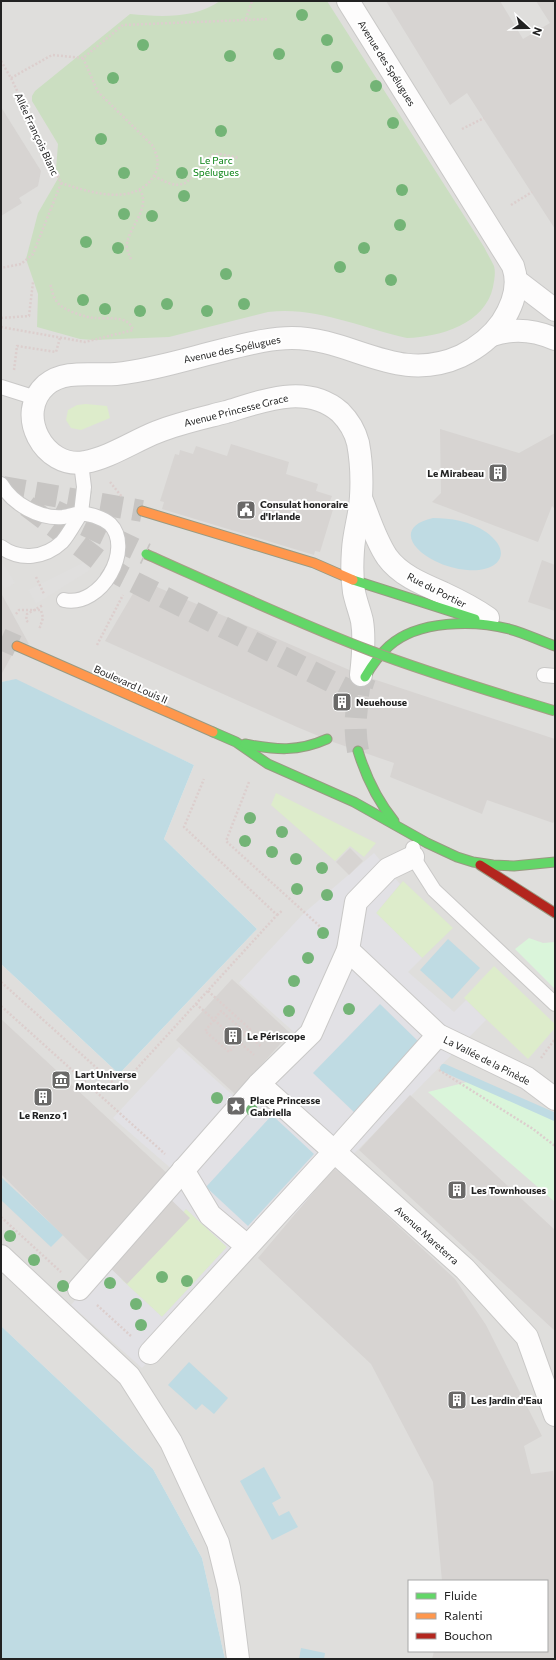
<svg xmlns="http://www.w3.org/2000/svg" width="556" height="1660" font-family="Commissioner,sans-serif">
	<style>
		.residential { fill: #dfdedc; fill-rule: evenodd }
		.grass { fill: #ddeccb }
		.forest { fill: #cbdec1 }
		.park { fill: #daf5da }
		.parking { fill: #e0dfde }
		.plaza { fill: #e2e1e5; fill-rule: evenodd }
		.water { fill: #bfdbe3 }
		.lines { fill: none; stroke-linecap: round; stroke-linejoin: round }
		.stream { stroke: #bfdbe3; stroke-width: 8 }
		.building { fill: #d7d4d2 }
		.street-tunnel { stroke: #c7c5c3; stroke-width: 22; stroke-dasharray: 22 11; stroke-linecap: butt }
		.secondary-tunnel { stroke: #c7c5c3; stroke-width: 22; stroke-dasharray: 22 11; stroke-linecap: butt }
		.primary-tunnel { stroke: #c7c5c3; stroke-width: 22; stroke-dasharray: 22 11; stroke-linecap: butt }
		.lane-casing { stroke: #c9c8c7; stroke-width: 16 }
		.street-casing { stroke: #c9c8c7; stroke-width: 24 }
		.fast-casing { stroke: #999a82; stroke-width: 11 }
		.slow-casing { stroke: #999a82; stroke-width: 11 }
		.jam-casing { stroke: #999a82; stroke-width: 11 }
		.path { stroke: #dccecd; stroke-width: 2.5; stroke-dasharray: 2 2; stroke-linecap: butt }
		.lane { stroke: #fdfcfc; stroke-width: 14 }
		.street { stroke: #fdfcfc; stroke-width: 22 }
		.fast { stroke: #63d668; stroke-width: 9 }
		.slow { stroke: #ff974d; stroke-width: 9 }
		.jam { stroke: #b3261e; stroke-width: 9 }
		.fast-bridge-casing { stroke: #a79c86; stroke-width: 11; stroke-linecap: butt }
		.fast-bridge { stroke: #63d668; stroke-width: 9 }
		.tree { fill: #73b476 }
		.labels { text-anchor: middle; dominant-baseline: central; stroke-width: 4; stroke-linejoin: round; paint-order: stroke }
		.street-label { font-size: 10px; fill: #222; stroke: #fff }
		.park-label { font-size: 10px; fill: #0c8416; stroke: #fff }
		.poi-label { font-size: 10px; font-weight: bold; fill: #222; stroke: #fff; text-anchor: start }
	</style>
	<rect width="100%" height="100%" fill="#f0eeeb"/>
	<path class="residential" d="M1 1H555V1659H225L202 1558 153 1469 1 1326V964L119 1074 257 929 164 839 194 765 13 680 1 682ZM409 1581H547V1651H409Z"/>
	<g class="grass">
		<path d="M86 404 107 406 110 418 81 430 71 428 66 420 68 410 77 405Z"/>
		<path d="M276 793 376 843 364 857 350 846 335 861 271 805Z"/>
		<path d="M403 881 453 928 422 958 376 913Z"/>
		<path d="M494 966 555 1024V1028L528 1059 464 998Z"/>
		<path d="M186 1209 227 1247 162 1317 121 1279Z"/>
	</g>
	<path class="forest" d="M220 1H327L484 247C487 253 491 260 494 266 496 273 494 281 493 287 485 324 440 337 407 338 361 328 316 306 268 312L169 337 93 340 80 339 37 327 38 294 26 259 38 213 60 175 56 169 58 144 32 101V96L35 91 130 14C160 17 194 19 220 1Z"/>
	<g class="park">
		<path d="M529 938 543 943 555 942V989L515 949Z"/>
		<path d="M471 1081 555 1119V1202L428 1092Z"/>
	</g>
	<g class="parking">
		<path d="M1 560 15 583 5 589 1 583Z"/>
		<path d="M84 562 90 570 36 604 28 590Z"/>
	</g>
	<path class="plaza" d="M374 853 400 884 376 913 422 958 408 972 454 1012 466 1000 486 1020 142 1368 71 1305 182 1178 113 1118 179 1047 236 1098 295 1033 239 983 304 913ZM186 1209 227 1247 162 1317 121 1279Z"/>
	<g class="water">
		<path d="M433 518C451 518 470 521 486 532 515 553 498 573 467 570 456 569 445 566 435 561 410 549 397 526 433 518Z"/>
		<path d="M16 679 194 765 164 839 257 929 119 1074 1 964V682Z"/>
		<path d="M448 939 480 968 452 999 420 970Z"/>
		<path d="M380 1004 422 1045 356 1114 313 1073Z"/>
		<path d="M272 1115 314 1154 248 1226 206 1187Z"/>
		<path d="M1 1177 63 1235 51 1247 1 1200Z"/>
		<path d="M1 1326 153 1469 202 1558 225 1659H1Z"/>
		<path d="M189 1362 228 1398 214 1414 202 1404 196 1410 168 1385Z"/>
		<path d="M264 1467 281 1498 272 1503 279 1516 289 1511 298 1527 272 1540 240 1481Z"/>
		<path d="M301 1648 325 1653 324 1659H299Z"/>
	</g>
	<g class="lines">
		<path class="stream" d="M444 1068 555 1117"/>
	</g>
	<g class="building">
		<path d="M386 1H500L523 39 550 23 536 1H555V229L467 93 450 105Z"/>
		<path d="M1 107 41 171 38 186 19 198 22 203 1 216Z"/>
		<path d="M440 429 519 453 555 433V509L552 506 538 542 432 502 441 493Z"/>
		<path d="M231 444 289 462 286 474 318 484 316 491 332 496 330 501 335 503 320 552 315 551 314 555 162 509 164 502 160 501 175 454 179 455 180 450 193 454 196 446 227 456Z"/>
		<path d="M542 560 555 565V611L528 602Z"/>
		<path d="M141 580 361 675 555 739V820L553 823 487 800 482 814 390 777 394 763 333 742 297 727 105 641Z"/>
		<path d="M1 593 29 644 17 646 1 675Z"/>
		<path d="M350 848 363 861 349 875 336 862Z"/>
		<path d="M232 979 290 1033 235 1094 176 1040Z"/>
		<path d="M1 1019 172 1178 161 1190 190 1218 127 1284 102 1260 95 1267 1 1174Z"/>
		<path d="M410 1095 555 1230V1331L359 1150Z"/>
		<path d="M334 1168 358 1189 455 1279 486 1325 542 1436 524 1446 531 1474 553 1471 555 1488V1659H432L434 1651H547V1581H442L433 1482 371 1364 258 1258Z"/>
	</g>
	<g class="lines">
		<path class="street-tunnel" d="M358 695 361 675"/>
		<g class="secondary-tunnel">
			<path d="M1 639 17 646"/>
			<path d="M358 751C353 724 356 702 365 677"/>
		</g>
		<g class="primary-tunnel">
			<path d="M3 487 142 511"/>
			<path d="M27 506 104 564 122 576 358 695"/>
			<path d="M55 511 146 554"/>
		</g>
		<g class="lane-casing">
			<g id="lane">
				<path d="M1 387 36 398"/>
				<path d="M1 484C13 504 39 519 63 517 69 516 75 514 81 513L84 487 81 463"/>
				<path d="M1 547C20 561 45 558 62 542 69 534 75 522 81 513 91 515 102 517 110 524 134 548 102 608 64 600"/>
				<path d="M544 675 555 676"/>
				<path d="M413 848V857L434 890 555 1004"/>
			</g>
		</g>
		<g class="street-casing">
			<g id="street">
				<path d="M348 1 513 266C520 286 513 305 502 322 491 338 477 348 461 356 397 385 353 338 292 338 270 338 248 344 227 349 190 358 153 370 116 374 93 376 65 369 46 385 14 413 44 470 85 462 109 458 134 441 157 432 179 423 203 418 226 412 263 401 306 383 340 412 349 421 355 431 358 443 361 459 362 480 361 497 360 515 354 532 353 550 352 564 352 579 354 592 356 602 360 612 362 621 365 639 363 658 361 675"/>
				<path d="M517 281 555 310"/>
				<path d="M492 335C513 328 535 330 555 339"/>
				<path d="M361 498C369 518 375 539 387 557 400 575 422 584 443 593 458 600 474 608 488 618"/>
				<path d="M348 950 438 1035 527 1078 555 1099"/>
				<path d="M259 1084 465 1269 527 1337 555 1415"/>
				<path d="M183 1170 210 1215 247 1246"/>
				<path d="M1 1256 129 1376 171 1442 218 1543 229 1588 238 1659"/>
				<path d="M79 1289 259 1084 311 1033 348 950 356 902 388 869 413 857"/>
				<path d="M150 1353 334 1152 438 1035"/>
			</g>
		</g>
		<g class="fast-casing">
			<g id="fast">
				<path d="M353 580 475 619"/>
				<path d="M365 677C372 665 379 655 389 646 418 620 474 620 509 629 525 633 540 641 555 646"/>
				<path d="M213 732 236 742 268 764 354 802 427 843 457 857 473 862 493 865 514 866 555 862"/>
				<path d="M245 744C276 750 298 752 327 739"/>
				<path d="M358 751C366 777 377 800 394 821"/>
			</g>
		</g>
		<g class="slow-casing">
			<g id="slow">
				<path d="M142 511 314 563 353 580"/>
				<path d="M17 646 213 732"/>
			</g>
		</g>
		<g class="jam-casing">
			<path id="jam" d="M480 865 555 913"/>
		</g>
		<g class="path">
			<path d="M246 19 252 1"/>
			<path d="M1 61 11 78 61 183 33 254 21 264 1 268"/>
			<path d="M11 78 52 55 83 58 123 25 269 19"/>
			<path d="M462 129 484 118"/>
			<path d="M154 176C164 181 176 189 187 182L212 155 219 154 239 158"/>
			<path d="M61 183C89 192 136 208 155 174 160 164 157 154 152 145L98 92 83 58"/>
			<path d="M511 205 532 192"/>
			<path d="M131 259C129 254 126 249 127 243 130 226 152 206 139 189"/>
			<path d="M1 318 29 316 33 282"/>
			<path d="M1 327 85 342 133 330C129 315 107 319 95 318 87 318 63 310 58 303 53 298 52 290 50 283"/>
			<path d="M14 370 17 346 56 352 60 338"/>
			<path d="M110 482 122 497"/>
			<path d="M36 577 44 594"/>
			<path d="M16 614 19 610H41L43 618 40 627 37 626"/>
			<path d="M28 622 26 620 27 614 43 605"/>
			<path d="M97 645 123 595"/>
			<path d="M249 782 226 841 325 931"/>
			<path d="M277 915 283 910"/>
			<path d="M1 982 119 1088 277 915 184 827 204 779"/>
			<path d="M208 991 250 1029 229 1052 205 1031 221 1011 262 1047"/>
			<path d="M196 1004 254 1055"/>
			<path d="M1 1006 165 1154"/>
			<path d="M541 1058 555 1039"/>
			<path d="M439 1070 533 1129 555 1146"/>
			<path d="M1 1217 61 1272"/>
			<path d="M97 1305 132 1337"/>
		</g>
		<use href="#lane" class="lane"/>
		<use href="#street" class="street"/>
		<use href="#fast" class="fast"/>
		<use href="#slow" class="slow"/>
		<use href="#jam" class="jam"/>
		<g class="fast-bridge-casing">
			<path id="fast-bridge" d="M146 554C220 587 295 622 371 651 431 674 493 692 555 711"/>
		</g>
		<use href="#fast-bridge" class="fast-bridge"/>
	</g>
	<g class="tree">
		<circle cx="302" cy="15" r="6"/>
		<circle cx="327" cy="40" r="6"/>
		<circle cx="143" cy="45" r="6"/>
		<circle cx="279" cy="54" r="6"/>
		<circle cx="230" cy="56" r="6"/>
		<circle cx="337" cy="67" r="6"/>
		<circle cx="113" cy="78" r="6"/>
		<circle cx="376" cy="86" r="6"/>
		<circle cx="393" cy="123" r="6"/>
		<circle cx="221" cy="131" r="6"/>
		<circle cx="101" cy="139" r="6"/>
		<circle cx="124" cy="173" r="6"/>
		<circle cx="182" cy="173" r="6"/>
		<circle cx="402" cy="190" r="6"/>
		<circle cx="184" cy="196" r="6"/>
		<circle cx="124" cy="214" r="6"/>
		<circle cx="152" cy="216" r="6"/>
		<circle cx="400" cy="225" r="6"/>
		<circle cx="86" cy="242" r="6"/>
		<circle cx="118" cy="248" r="6"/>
		<circle cx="364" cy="248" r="6"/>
		<circle cx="340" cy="267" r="6"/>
		<circle cx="226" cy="274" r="6"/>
		<circle cx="391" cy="280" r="6"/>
		<circle cx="83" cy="300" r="6"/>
		<circle cx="167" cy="304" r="6"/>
		<circle cx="244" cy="304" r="6"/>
		<circle cx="105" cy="309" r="6"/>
		<circle cx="140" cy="311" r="6"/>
		<circle cx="207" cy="311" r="6"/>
		<circle cx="250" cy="818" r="6"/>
		<circle cx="282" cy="832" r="6"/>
		<circle cx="245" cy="841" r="6"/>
		<circle cx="272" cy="852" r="6"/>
		<circle cx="296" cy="859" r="6"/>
		<circle cx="322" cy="868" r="6"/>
		<circle cx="297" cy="889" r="6"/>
		<circle cx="327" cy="895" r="6"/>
		<circle cx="323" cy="933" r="6"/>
		<circle cx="308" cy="958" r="6"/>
		<circle cx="294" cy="981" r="6"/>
		<circle cx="349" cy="1009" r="6"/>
		<circle cx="289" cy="1011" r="6"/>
		<circle cx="217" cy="1098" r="6"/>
		<circle cx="252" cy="1110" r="6"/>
		<circle cx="10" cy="1236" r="6"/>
		<circle cx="34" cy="1260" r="6"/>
		<circle cx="162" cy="1277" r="6"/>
		<circle cx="187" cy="1281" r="6"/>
		<circle cx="110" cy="1283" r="6"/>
		<circle cx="63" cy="1286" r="6"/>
		<circle cx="136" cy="1304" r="6"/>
		<circle cx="141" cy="1325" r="6"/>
	</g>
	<defs>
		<g id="building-square" transform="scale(1)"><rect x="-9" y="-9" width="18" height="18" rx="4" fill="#6a6968" stroke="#fff"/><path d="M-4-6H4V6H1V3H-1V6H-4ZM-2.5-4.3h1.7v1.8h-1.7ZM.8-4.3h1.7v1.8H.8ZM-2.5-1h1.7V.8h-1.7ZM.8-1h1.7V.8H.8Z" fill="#fff"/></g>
		<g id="civic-square" transform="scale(1)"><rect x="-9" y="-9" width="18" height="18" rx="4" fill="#6a6968" stroke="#fff"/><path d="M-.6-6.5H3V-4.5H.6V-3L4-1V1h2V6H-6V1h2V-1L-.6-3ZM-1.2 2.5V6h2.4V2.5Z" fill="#fff"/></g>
		<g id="museum-square" transform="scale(1)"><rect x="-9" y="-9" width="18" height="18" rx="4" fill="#6a6968" stroke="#fff"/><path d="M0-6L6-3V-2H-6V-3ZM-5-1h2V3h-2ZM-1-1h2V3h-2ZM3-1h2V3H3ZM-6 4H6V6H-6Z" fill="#fff"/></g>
		<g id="sight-square" transform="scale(1)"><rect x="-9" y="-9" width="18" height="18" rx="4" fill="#6a6968" stroke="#fff"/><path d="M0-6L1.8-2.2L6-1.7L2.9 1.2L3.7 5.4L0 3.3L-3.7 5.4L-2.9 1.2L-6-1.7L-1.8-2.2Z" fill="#fff"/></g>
	</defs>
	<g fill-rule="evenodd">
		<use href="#building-square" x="498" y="473"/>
		<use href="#civic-square" x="246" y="510"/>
		<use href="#building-square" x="342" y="702"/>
		<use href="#building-square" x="233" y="1036"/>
		<use href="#museum-square" x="61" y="1080"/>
		<use href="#building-square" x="43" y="1097"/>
		<use href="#sight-square" x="236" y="1106"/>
		<use href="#building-square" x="457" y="1190"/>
		<use href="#building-square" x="457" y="1400"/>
	</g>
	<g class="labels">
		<g class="street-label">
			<text transform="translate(387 63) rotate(58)">Avenue des Spélugues</text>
			<text transform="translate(37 134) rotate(65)">Allée François Blanc</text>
			<text transform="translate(232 349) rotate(-12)">Avenue des Spélugues</text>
			<text transform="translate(236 410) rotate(-14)">Avenue Princesse Grace</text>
			<text transform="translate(437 590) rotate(27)">Rue du Portier</text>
			<text transform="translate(131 684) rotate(24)">Boulevard Louis II</text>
			<text transform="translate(487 1060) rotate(27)">La Vallée de la Pinède</text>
			<text transform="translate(427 1235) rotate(42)">Avenue Mareterra</text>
		</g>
		<g class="park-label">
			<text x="216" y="160">Le Parc<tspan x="216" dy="12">Spélugues</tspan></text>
		</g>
		<g class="poi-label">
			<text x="484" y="473" text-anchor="end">Le Mirabeau</text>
			<text x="260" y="504">Consulat honoraire<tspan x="260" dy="12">d'Irlande</tspan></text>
			<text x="356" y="702">Neuehouse</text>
			<text x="247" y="1036">Le Périscope</text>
			<text x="75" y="1074">Lart Universe<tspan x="75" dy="12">Montecarlo</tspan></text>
			<text x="250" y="1100">Place Princesse<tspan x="250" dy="12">Gabriella</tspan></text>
			<text x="43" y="1115" text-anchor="middle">Le Renzo 1</text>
			<text x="471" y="1190">Les Townhouses</text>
			<text x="471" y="1400">Les Jardin d'Eau</text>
		</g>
	</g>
	<rect width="556" height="1660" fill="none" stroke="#222222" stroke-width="4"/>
	<rect x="408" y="1580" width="140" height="72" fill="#ffffff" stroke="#a7a7a7"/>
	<rect x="416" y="1593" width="20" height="6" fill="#63d668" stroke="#a7a7a7"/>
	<text x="444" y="1600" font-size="12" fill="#222222">Fluide</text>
	<rect x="416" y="1613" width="20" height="6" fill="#ff974d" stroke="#a7a7a7"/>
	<text x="444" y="1620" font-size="12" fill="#222222">Ralenti</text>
	<rect x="416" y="1633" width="20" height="6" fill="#b3261e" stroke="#a7a7a7"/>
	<text x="444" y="1640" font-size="12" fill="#222222">Bouchon</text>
	<g transform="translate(528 28) rotate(111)" stroke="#ffffff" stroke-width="3" paint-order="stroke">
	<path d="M0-3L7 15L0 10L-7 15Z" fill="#222222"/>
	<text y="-6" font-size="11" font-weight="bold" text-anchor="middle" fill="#222222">N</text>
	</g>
</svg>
